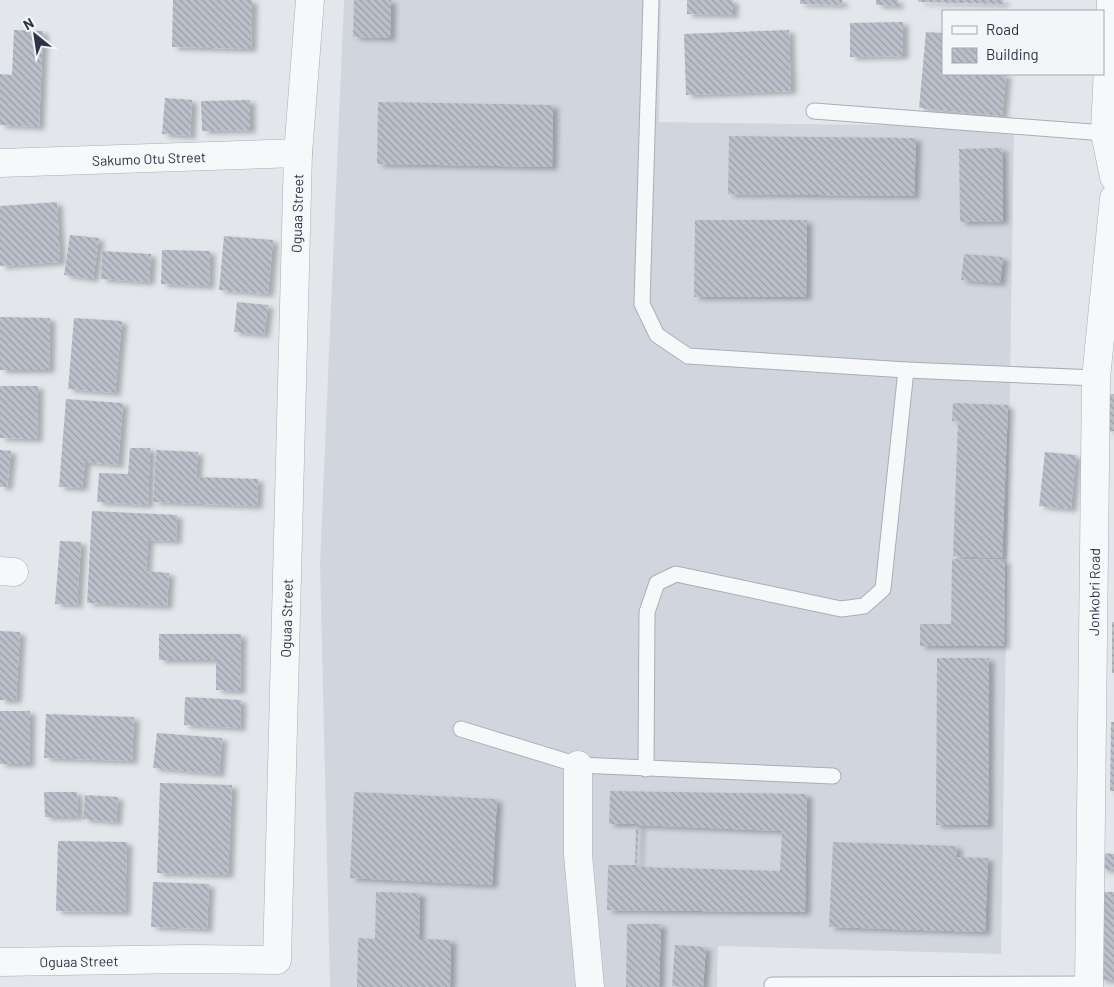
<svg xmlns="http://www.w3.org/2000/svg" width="1114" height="987" font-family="Barlow,sans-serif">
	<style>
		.built { fill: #d1d6de }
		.building { fill: url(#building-back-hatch); fill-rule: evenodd; filter: url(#shadow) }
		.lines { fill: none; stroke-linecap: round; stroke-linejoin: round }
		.lane-casing { stroke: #a8aeb7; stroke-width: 17 }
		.street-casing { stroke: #a8aeb7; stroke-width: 29 }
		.lane { stroke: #f6f8fa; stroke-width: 15 }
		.street { stroke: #f6f8fa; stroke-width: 28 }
		.labels { text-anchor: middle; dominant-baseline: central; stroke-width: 5; stroke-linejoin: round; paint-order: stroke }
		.street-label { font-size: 14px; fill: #2a3445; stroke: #f3f6f9 }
	</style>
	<defs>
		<pattern id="building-back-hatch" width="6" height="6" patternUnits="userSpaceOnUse" patternTransform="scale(1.25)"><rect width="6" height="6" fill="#bac0ca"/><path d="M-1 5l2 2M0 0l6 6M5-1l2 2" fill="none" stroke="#979da6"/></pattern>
		<filter id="shadow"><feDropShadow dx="5.5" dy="3" stdDeviation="2.5" flood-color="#0004"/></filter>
	</defs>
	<rect width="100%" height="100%" fill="#e3e7ec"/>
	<path class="built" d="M344 0H661L659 122 1014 127 1001 954 718 946 717 987H330L320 564Z"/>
	<g class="building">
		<path d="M173 0H252L251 49 172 47Z"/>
		<path d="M354 0H391L390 38 353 37Z"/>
		<path d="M687 0H733V15L687 14Z"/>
		<path d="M800 0H842V5L800 4Z"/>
		<path d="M876 0H898V6L876 5Z"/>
		<path d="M918 0H1003V4L918 2Z"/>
		<path d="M903 22V56L850 57V23Z"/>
		<path d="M14 30 43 31 39 127 0 125V74L12 75Z"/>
		<path d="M789 30 791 91 686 95 684 34Z"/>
		<path d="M926 32 943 33V74H1006L1002 116 919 108Z"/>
		<path d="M165 98 192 100 190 136 162 134Z"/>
		<path d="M250 100V130L202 131 201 101Z"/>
		<path d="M378 102 553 105 552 167 377 164Z"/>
		<path d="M729 136 916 138 914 196 728 194Z"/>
		<path d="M1002 148 1003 221 960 222 959 149Z"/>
		<path d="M57 202 60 262 0 266V206Z"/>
		<path d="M695 220H807L806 297H694Z"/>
		<path d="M70 235 99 238 93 279 64 275Z"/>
		<path d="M224 236 273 240 268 294 219 290Z"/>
		<path d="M162 250 210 251 209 286 161 284Z"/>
		<path d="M102 251 151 254 149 282 101 279Z"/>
		<path d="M964 254 1003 257 1000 283 961 280Z"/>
		<path d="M237 302 268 305 264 335 234 332Z"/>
		<path d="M0 317 50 318 49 370H0Z"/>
		<path d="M74 318 122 321 115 393 68 389Z"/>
		<path d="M0 386H38L37 439 0 438Z"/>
		<path d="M1108 394H1114V431L1109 432Z"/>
		<path d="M66 399 123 403 118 465 85 462 82 488 59 487Z"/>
		<path d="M953 403 1008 405 1002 558 953 556 958 421H952Z"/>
		<path d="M130 448H150L148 505 97 502 99 473 128 474Z"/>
		<path d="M0 450 11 451 7 487H0Z"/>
		<path d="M156 450 198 452 196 477 258 479 257 506 153 502Z"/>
		<path d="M1045 452 1076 455 1071 509 1039 506Z"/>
		<path d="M92 511 177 515 176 541 148 540 146 571 169 573 167 606 87 603Z"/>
		<path d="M60 541 81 542 77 605 55 604Z"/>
		<path d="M952 559 1005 560 1004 646H920V624H951Z"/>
		<rect x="1112" y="622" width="2" height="51"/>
		<path d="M0 631 20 632 16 700H0Z"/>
		<path d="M159 634H241L240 691 216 690V660H159Z"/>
		<path d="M937 658H989L988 825H936Z"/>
		<path d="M185 697 241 700 240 728 184 725Z"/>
		<path d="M0 711H30L29 764H0Z"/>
		<path d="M46 714 134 717 132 761 44 758Z"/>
		<path d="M1111 722H1114V791H1110Z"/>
		<path d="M157 733 222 738 219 774 153 768Z"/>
		<path d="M160 783 232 785 228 875 157 873Z"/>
		<path d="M610 791 807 794 805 912 607 910 608 865H635L636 824H609ZM639 825 782 831 780 871 637 867Z"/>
		<path d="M44 792H77L78 817H45Z"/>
		<path d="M354 792 497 799 492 885 350 878Z"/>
		<path d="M85 795 118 797 116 822 83 819Z"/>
		<path d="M58 841 127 842 125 912 56 911Z"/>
		<path d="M833 842 957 846 956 857 988 858 985 932 829 927Z"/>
		<path d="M1103 853 1114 854V870L1101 869Z"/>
		<path d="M153 882 209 884 207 929 151 927Z"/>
		<path d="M376 892 420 893 419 939 451 940 450 987H357L358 938 375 939Z"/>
		<rect x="1100" y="892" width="14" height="88"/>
		<path d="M627 924H661L659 987H626Z"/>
		<path d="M675 945 706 947 703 987 672 986Z"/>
	</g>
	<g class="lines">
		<g class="lane-casing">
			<g id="lane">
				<path d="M651 0 642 304 657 335 688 356 906 370 1096 378"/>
				<path d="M814 111 1105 133"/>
				<path d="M461 729 578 765 833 776"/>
				<path d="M646 769 647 612 657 583 676 574 841 609 864 606 883 589 906 370"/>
				<path d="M772 985 1089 984"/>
			</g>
		</g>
		<g class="street-casing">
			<g id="street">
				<path d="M1111 0 1105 133 1114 177"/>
				<path id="s1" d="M0 163 298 153"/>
				<path d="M0 571 14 572"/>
				<path d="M578 765V855L590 987"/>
				<path id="s2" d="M0 962 191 959 277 960 298 153 310 0"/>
				<path id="s3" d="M1089 987 1096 378 1114 198"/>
			</g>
		</g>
		<use href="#lane" class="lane"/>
		<use href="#street" class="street"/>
	</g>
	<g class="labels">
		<g class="street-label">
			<text stroke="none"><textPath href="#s1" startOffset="149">Sakumo Otu Street</textPath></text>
			<text stroke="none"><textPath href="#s2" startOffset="1024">Oguaa Street</textPath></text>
			<text stroke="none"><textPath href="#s3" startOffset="395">Jonkobri Road</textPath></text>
			<text stroke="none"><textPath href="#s2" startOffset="619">Oguaa Street</textPath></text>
			<text stroke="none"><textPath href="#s2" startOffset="79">Oguaa Street</textPath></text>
		</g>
	</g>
	<rect x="942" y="10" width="162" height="65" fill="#f3f6f9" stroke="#a3a8b1"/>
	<rect x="952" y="26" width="25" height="8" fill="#f6f8fa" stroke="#a3a8b1"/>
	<text x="986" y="35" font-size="15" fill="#2a3445">Road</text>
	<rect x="952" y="48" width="25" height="15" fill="url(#building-back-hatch)" stroke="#a3a8b1"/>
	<text x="986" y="60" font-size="15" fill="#2a3445">Building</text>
	<g transform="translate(35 35) rotate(330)" stroke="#f3f6f9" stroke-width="4" paint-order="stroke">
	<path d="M0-4L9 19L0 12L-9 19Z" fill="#2a3445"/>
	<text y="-8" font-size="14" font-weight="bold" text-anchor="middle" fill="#2a3445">N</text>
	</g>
</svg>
